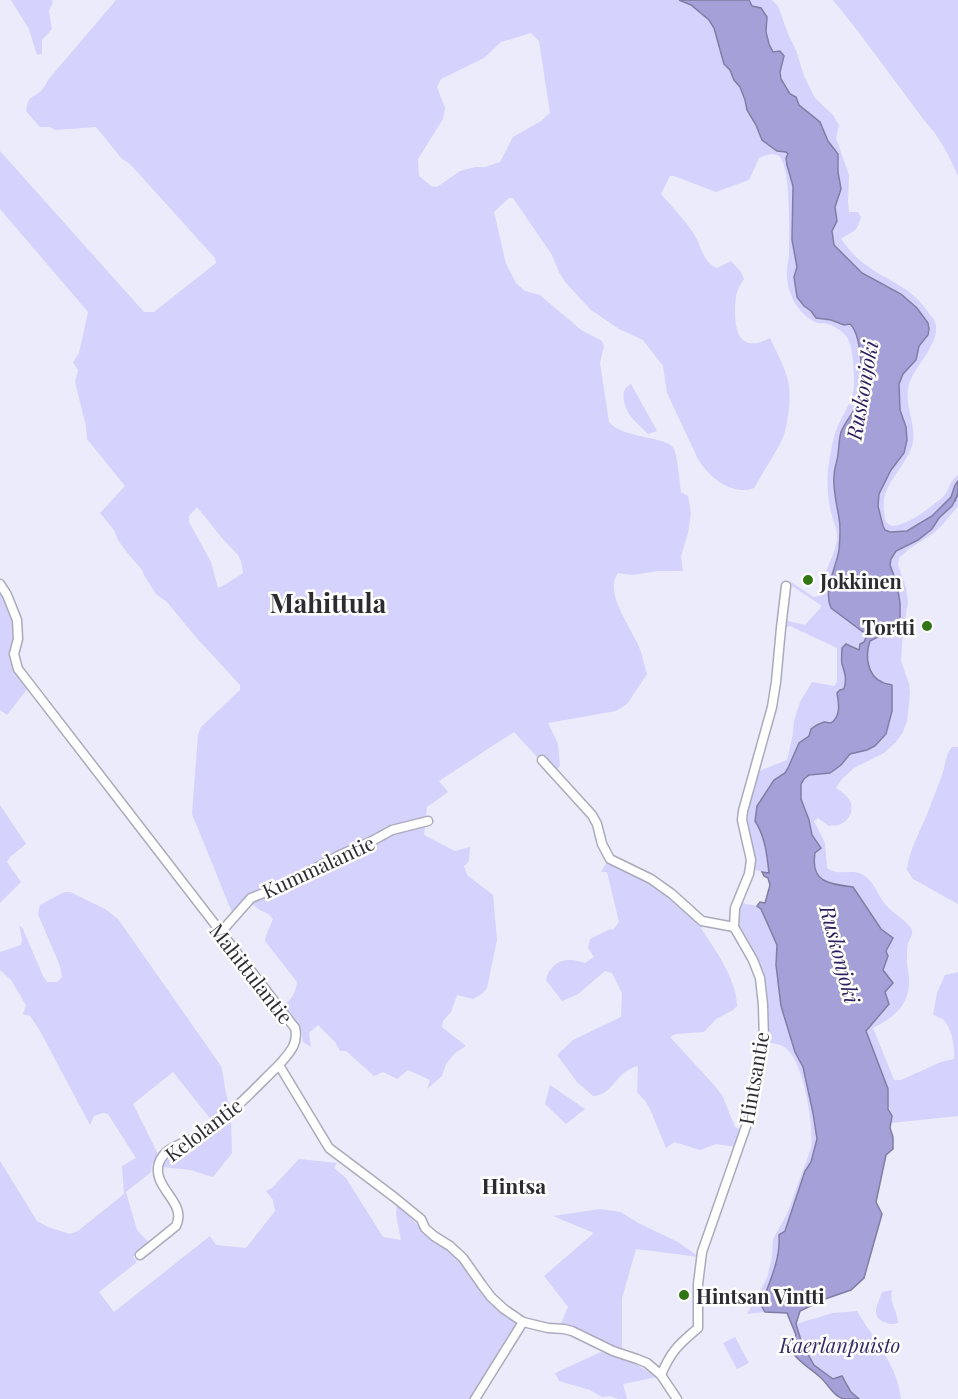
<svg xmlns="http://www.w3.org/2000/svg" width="958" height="1399" font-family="'Playfair Display',serif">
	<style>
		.green { fill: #d5d2fd; fill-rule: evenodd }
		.water { fill: #a5a0d7; stroke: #817da5; stroke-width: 1.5 }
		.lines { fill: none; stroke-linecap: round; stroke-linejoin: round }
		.stream { stroke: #817da5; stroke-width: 1.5 }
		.minor-casing { stroke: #abaaba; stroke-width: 11 }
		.minor { stroke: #fff; stroke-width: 8 }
		.poi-dot { fill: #327514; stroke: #fff; stroke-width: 2 }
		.labels { text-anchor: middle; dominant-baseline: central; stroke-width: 5; stroke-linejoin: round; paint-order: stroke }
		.poi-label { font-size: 20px; font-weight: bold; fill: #2c2b31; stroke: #fff; text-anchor: start }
		.street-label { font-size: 20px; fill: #2c2b31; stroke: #fff }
		.park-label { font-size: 20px; font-style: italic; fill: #352868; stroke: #fff }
		.water-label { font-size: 21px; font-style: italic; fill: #2e1f60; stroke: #fff }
		.neighbourhood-label { font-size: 21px; font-weight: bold; fill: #2c2b31; stroke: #fff }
		.district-label { font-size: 26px; font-weight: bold; fill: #2c2b31; stroke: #fff }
	</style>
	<rect width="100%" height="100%" fill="#ebebfb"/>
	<g class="green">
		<path d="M11 0H52L53 2 49 11 52 29 42 40V54L37 55 29 29Z"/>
		<path d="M116 0H680L695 7 709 20 715 31 724 65 730 70 734 80 739 86 745 100 747 110 756 125 762 140 777 150 786 152 788 154 787 165 793 186 794 200 792 240 797 267 794 277 804 306 819 319 831 320 844 325 850 324C862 335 863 379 860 395 859 407 850 413 845 423 843 429 842 436 841 441 838 453 834 465 834 477 833 492 837 504 839 518 841 528 840 540 838 550 836 568 823 591 831 608L867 635 859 650 842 662C846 672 847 678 844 689L837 693C839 704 841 716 831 723L824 722 811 729 809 736 799 743 796 748 788 768 785 773 774 780 755 821 762 831 769 873 755 870 754 858 746 818 747 803 759 771 787 760 793 734 794 721 800 702 812 682 834 686 837 682V648L790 626 784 628V620L805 625 822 606 789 584V581L814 597 818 596C820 588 822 581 825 574 829 563 836 551 837 539 838 530 832 518 830 508 825 480 828 464 834 437 839 418 855 402 854 382 854 370 853 347 847 337 842 330 833 325 824 323 820 323 819 324 815 322 799 314 789 297 787 278 786 271 788 263 789 256 789 239 792 160 777 155 771 153 764 156 759 158L749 180 716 192 674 176H670L661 194C671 206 688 223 695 236 702 248 703 262 717 268L731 261 741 272 744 279C735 291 735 300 735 315 736 339 745 351 770 338 776 352 785 366 788 381 792 395 788 426 782 440 774 456 763 472 754 488 731 496 709 477 698 459L667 393 663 366 643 340 619 329 591 310 566 283 559 272 552 255 513 198H509L494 212 506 264 516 283 525 291 540 295 581 330 602 341 604 346 600 363 609 422C620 438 668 436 674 449 677 455 680 483 681 492L688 496 691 513 688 533 681 556 683 571H658L633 575 618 573C603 592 632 629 639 647 643 656 644 665 647 674L627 704 616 711 548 723 558 744 560 766 555 771 543 759 537 757 514 732 439 781 448 792 427 807 424 835 455 851 470 847 469 861 464 866 467 875 493 895 497 940 487 988 482 994 473 999 457 995 451 1012 443 1021 442 1027 466 1046 455 1053 446 1064 442 1076 427 1089 430 1080 408 1070 397 1079 383 1072 374 1076 346 1051H340L335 1042 318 1025 309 1033 311 1047 303 1042 301 1030 284 1005C293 998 295 993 297 982L265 941 266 936 273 919C269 913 265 913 260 910 256 908 255 905 250 903L233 915 192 814 198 735 201 727 240 690V685L194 635 167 602 156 594 144 575 142 570 126 551 118 540 114 530 100 513 125 486 87 439 86 426 75 382 78 370 73 362 79 353 88 312 0 209V151L144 312H154L216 263 215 258 130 164 122 159 96 127 55 130 50 127H40L26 111C29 94 31 100 42 90 44 87 46 84 48 80ZM531 33 539 41 550 113 541 121 513 137 500 162 485 167H475L460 171 437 187 431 186 419 176 418 159 443 119 445 108 437 87 441 79 484 58 501 42ZM197 507 222 538 238 555 241 561 243 573 226 584 218 588 211 562 189 522V516Z"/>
		<path d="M749 0H772L778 6 788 34 796 50 804 76 815 98 833 115 839 125 836 138 849 175 848 202 849 212H858L861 217C856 234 854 230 841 239 848 249 856 258 866 265 890 283 913 287 930 315 932 317 934 319 935 322 941 339 920 362 913 375 898 401 919 422 912 446 904 470 880 485 884 512 885 515 884 518 886 521 893 538 935 504 943 497 948 492 948 487 952 481 953 479 956 477 958 475V481L955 485 951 497 932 516 907 531 890 532 885 530 883 526 878 506 879 494 891 470 904 453 906 427 900 410 899 384 903 374 916 360 919 346 928 335 901 294 862 273 834 245 832 230 837 221 835 207 841 189 838 172V154L828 141 820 122 799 105 796 98 790 94 781 79 780 72 784 56C781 54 777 54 774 52 764 45 766 27 767 17L751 6Z"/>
		<path d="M833 0H958V176C949 155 939 136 924 120L857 30Z"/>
		<path d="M631 384 657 431 648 434C638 424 626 415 624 401 623 392 623 389 631 384Z"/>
		<path d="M958 494V506L944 523 934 533 909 549 899 558 898 565 906 588 908 602 903 631 901 661 909 684 910 693 907 721 903 732 896 742 884 753 854 768 842 779 836 788C839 790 844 793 847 797 856 806 851 820 839 825 836 826 833 825 829 826L818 818 814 821 825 843 827 868C840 877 851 868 863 875 873 880 878 895 885 904 891 912 909 922 912 930 913 935 910 938 908 943 907 947 907 952 907 957 906 966 910 975 909 984 908 1007 891 1019 873 1028L894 1080H901L941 1062 954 1059C955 1047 952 1028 943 1019 942 1019 934 1015 933 1015L937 993 945 975 958 972V1116L891 1123 892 1116 887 1102 888 1089 866 1031 889 1004 885 992 883 971 888 956 881 929 853 887C846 886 836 886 829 883 813 876 808 860 821 848L812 835 809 820 801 799V785L804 779 809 775 830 773 841 765 850 754 867 750 875 746 880 682 868 670 867 647 869 641 883 634 894 631 900 617V602L896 581 890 565 891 559 896 551 918 540 932 529 939 518 952 506Z"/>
		<path d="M0 592 7 602 15 629 14 669 18 677 28 688 7 715 0 710Z"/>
		<path d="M952 747H958V904L913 879 907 870C909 851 918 835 926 817 931 804 936 791 941 778 945 768 945 755 952 747Z"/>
		<path d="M0 805 26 844 10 857 7 862 21 882 0 903Z"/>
		<path d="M607 862 651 883 690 912 704 926 701 928C716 952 736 977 737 1006L733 1010 716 1019 704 1032 676 1034 670 1037 714 1085 722 1095 735 1127 742 1131 736 1147 716 1144 700 1150 674 1142 666 1148 650 1109 646 1102 637 1092 638 1066C614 1072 615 1094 593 1096L577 1082 557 1055 573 1040 621 1017 622 993 612 973 605 971 578 994 562 1001 546 980C548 969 558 959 571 960 575 960 581 962 585 963L594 957 588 948 590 939 608 930 614 929 619 922 607 872H601Z"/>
		<path d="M64 892H70L105 909 118 919 221 1066C225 1080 224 1092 230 1106L213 1122 173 1072 133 1104 158 1154 152 1165 151 1172 126 1192 137 1230 149 1243 133 1257 137 1262 99 1292 114 1312 210 1236 216 1245 246 1248 275 1211 273 1200 266 1191 272 1188 299 1159 337 1163 334 1168 346 1178 383 1237 401 1240 396 1214 397 1204 413 1220 427 1236 456 1256 520 1322 471 1399H0V1161L37 1221 48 1227 70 1234 78 1231 124 1194 122 1166 136 1158 108 1114 103 1113 94 1116 90 1125 39 1029 30 1016 23 1014 26 1005 11 980 0 970V952L21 945 22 939 19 925 23 929 43 976 47 982H57L62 977 60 966 38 914 40 905Z"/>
		<path d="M741 903 757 906 761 909 777 945 776 965 781 1006 795 1052 803 1067 813 1113 817 1139 811 1162 805 1171 785 1231 779 1235C780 1259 769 1283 761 1305L765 1312 747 1314 767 1278 772 1257 773 1239 787 1214 811 1148C814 1126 804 1066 788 1050 783 1044 774 1044 766 1042L765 982 739 928 737 917Z"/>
		<path d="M550 1085 585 1109 566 1124 545 1104Z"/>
		<path d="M231 1117 232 1153 213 1177 190 1170 163 1167 165 1159 169 1153Z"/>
		<path d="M600 1209 621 1212 638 1223 678 1242 699 1257 636 1249 622 1298V1348L605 1345 559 1328 568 1307 544 1276 594 1233 553 1216Z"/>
		<path d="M892 1290C889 1302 897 1310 898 1323 892 1325 889 1324 884 1322 869 1315 879 1303 882 1292Z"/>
		<path d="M857 1311C874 1340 897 1364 901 1399H859L851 1392 846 1380 833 1379 814 1365 801 1348 796 1324 833 1313Z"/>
		<path d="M735 1337 749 1363 737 1369 723 1343Z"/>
		<path d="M601 1352 634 1363 657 1377 623 1384 627 1399H618L610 1396 602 1397 590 1390 559 1381 555 1373Z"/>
	</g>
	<path class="water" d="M679 0H749L752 6 761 8 767 17 766 32 769 44 773 52 780 51 784 56 780 72 781 79 790 94 796 97 799 105 820 122 828 141 838 154V172L841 189 835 207 837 221 832 231 834 245 862 273 901 294 917 308 928 323 929 329 928 335 919 346 916 360 903 374 899 384 900 410 906 427 907 440 904 453 891 470 879 494 878 506 883 526 885 530 890 532 907 531 932 516 951 497 955 485 958 481V494L952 506 939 518 932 529 918 540 896 551 891 559 890 565 896 581 900 602V617L894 631 883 634 870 641C865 655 867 676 882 682 885 684 888 684 892 685V711L886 734 875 746 867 750 850 754 841 765 830 773 809 775 804 779 801 784V799L809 820 812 835 821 848 815 853C810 883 830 884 853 887L881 929 893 938 886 951 888 956 883 970 893 983 885 992 889 1004 866 1031 888 1089V1109L892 1116 890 1128 893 1137V1149L886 1155 876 1202 882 1214 864 1278 851 1290 825 1299 800 1311 796 1324 803 1347 801 1348 803 1351H806L814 1365 833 1379 842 1376 851 1392 859 1399C854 1399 849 1399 844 1399 834 1397 828 1384 820 1377 810 1368 801 1364 792 1352L793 1343 796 1335 787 1313 765 1312 761 1305C769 1283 781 1259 779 1235L785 1231 805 1171 811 1162 817 1139 813 1113 803 1067 795 1052 781 1006 776 965 777 945 761 909 757 906 760 902 765 903 770 885 768 878 764 876 762 872 769 873C767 855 765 836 755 821L757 806 774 780 785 773 788 768 799 743 809 736 811 729 817 725 824 722 831 723C841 716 839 704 837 693L840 690 844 689C847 678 845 674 842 664 841 659 842 653 842 648L846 644 859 650 860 644 864 642 867 635 831 608C823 590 836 568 839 550 840 540 841 528 839 518 837 504 833 492 834 477 834 469 837 462 838 454 839 447 839 439 841 432 846 419 858 409 860 395 863 379 862 335 850 324L844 325 831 320 816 318 811 311 804 306 797 297 794 277 797 267 792 240 793 186 787 165 786 158 788 154 786 152 777 151 762 140 756 125 747 110 745 100 740 87 734 80 730 70 724 64 714 28 709 20 691 5Z"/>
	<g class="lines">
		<path class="stream" d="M955 501 958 493"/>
		<g class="minor-casing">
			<g id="minor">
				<path d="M0 584 7 595 17 620 18 639 14 654 18 669 295 1028C299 1044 289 1053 279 1065L329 1148 394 1197 421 1219 425 1228 434 1236 450 1246 463 1258 482 1285 491 1297 504 1309 523 1322 548 1328 564 1329 572 1331 613 1351 637 1359 647 1363 661 1375 677 1399"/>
				<path d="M542 760 592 815 597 824 602 844 610 859 651 879 672 894 702 921 734 927"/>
				<path d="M221 932 251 898 281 886 340 855 372 841 392 830 428 821"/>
				<path d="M140 1255 176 1226C188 1202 151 1188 159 1163 164 1148 182 1144 195 1137 228 1119 253 1090 279 1065"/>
				<path d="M661 1375C671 1351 679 1344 698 1328V1284L702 1252 750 1115 764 1041 763 1005 760 978 753 960 734 927 735 908 749 874 751 860 742 820 743 811 772 707 776 682 781 628 786 586"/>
				<path d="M475 1399 523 1322"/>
			</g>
		</g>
		<use href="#minor" class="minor"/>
	</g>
	<g class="poi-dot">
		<circle cx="808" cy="580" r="6"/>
		<circle cx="927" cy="626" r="6"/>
		<circle cx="684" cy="1295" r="6"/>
	</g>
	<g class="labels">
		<g class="poi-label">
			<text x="820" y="580">Jokkinen</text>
			<text x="915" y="626" text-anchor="end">Tortti</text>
			<text x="696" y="1295">Hintsan Vintti</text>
		</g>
		<g class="street-label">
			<text transform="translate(318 866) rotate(-25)">Kummalantie</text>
			<text transform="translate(252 973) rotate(52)">Mahittulantie</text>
			<text transform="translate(753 1078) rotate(-80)">Hintsantie</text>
			<text transform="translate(203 1129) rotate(-37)">Kelolantie</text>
		</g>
		<g class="park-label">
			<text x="840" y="1344">Kaerlanpuisto</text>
		</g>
		<g class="water-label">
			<text transform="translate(861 390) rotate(-80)">Ruskonjoki</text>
			<text transform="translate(841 954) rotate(75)">Ruskonjoki</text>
		</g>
		<g class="neighbourhood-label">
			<text x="514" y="1185">Hintsa</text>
		</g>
		<g class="district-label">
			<text x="328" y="602">Mahittula</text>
		</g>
	</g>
</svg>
